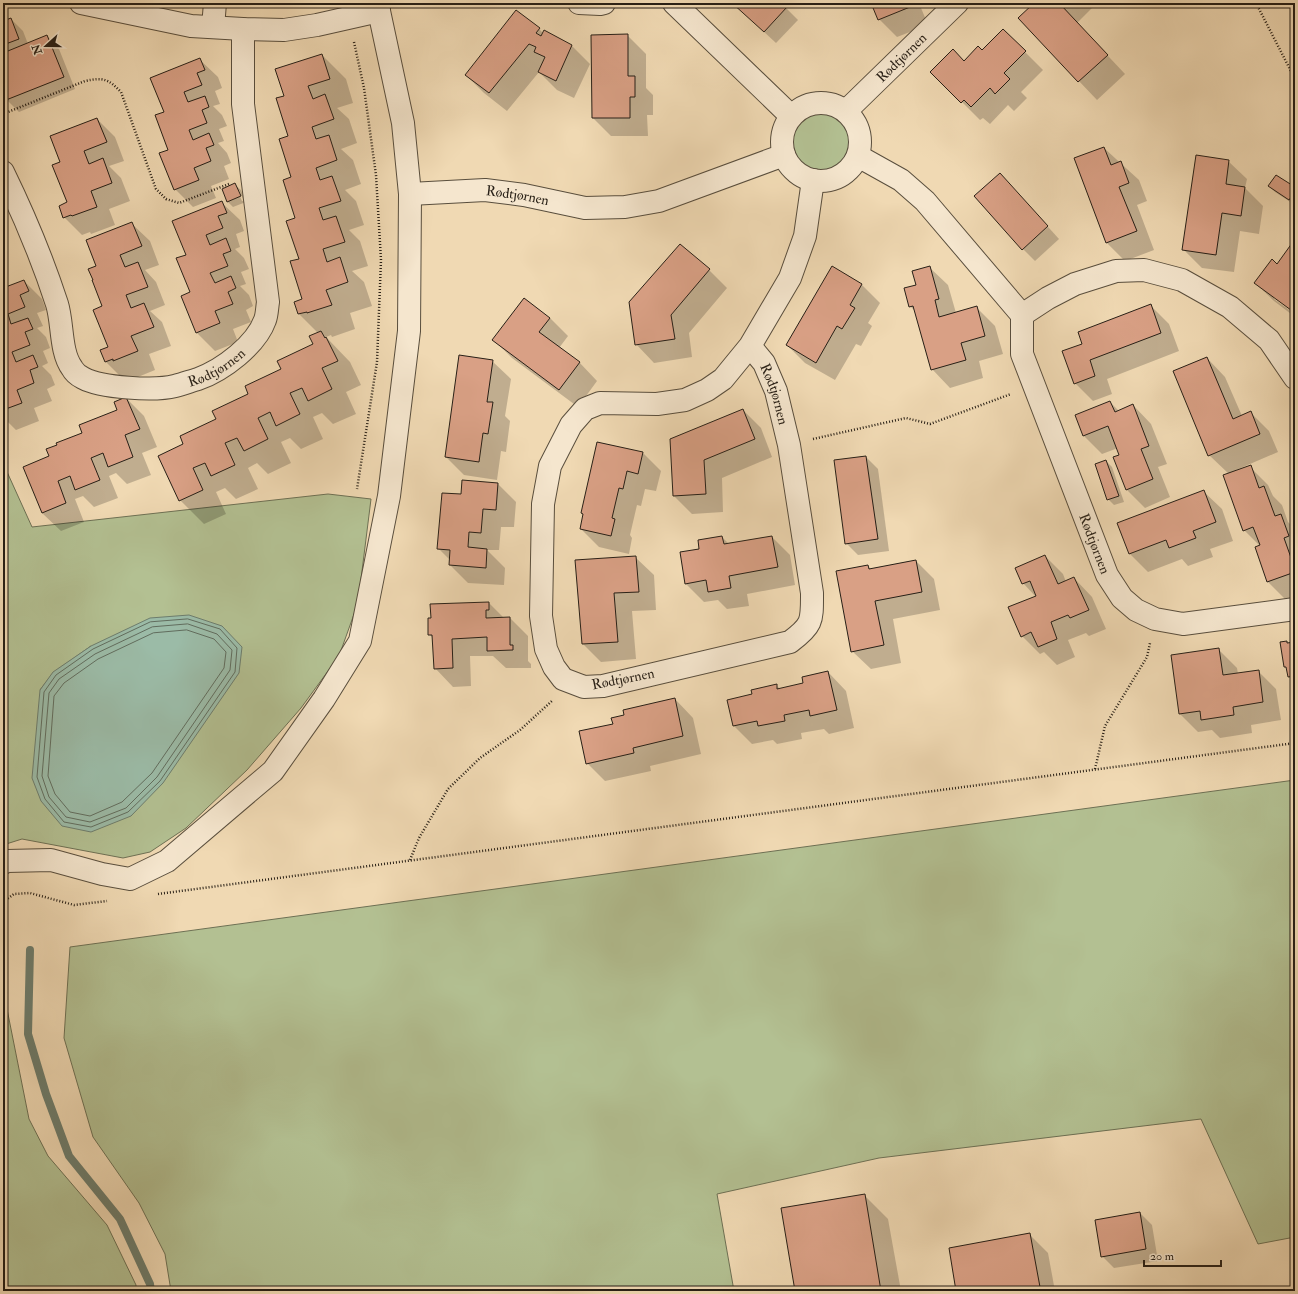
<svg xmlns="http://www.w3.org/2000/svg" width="1298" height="1294" font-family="'IM FELL Double Pica',serif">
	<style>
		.green { fill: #b3c092; stroke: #6d7054; fill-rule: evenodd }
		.water { fill: #9bbba7; stroke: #6d7d6d }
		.shadow { fill: #0003; fill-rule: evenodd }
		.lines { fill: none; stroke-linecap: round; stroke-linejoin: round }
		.shore { stroke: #616d5e; stroke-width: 1 }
		.stream { stroke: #6d7d6d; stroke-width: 8 }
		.building { fill: #d9a085; stroke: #271f16 }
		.minor-casing { stroke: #594e3d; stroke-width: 24 }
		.path { stroke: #271f16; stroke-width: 2.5; stroke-dasharray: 1 2; stroke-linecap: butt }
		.minor { stroke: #f5e6ce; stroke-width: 22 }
		.labels { text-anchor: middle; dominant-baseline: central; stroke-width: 3; stroke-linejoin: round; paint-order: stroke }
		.street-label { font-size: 14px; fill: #271f16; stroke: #f5e6ce }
	</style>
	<rect width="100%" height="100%" fill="#f0d9b3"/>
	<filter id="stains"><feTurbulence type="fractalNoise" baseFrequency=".005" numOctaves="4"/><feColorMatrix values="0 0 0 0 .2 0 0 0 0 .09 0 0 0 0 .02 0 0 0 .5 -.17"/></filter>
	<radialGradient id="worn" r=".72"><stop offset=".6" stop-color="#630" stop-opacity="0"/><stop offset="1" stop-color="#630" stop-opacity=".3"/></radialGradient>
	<g class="green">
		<circle cx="820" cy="142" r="30"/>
		<path d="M3 463 32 527 328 494 371 499 358 603 339 656 301 708 247 770 186 828 150 852 123 858 22 839 3 845ZM91 646 40 690 53 673Z"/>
		<path d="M1295 780V1237L1258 1244 1201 1119 879 1158 717 1194 734 1291H171L165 1254 139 1203 93 1137 64 1038 70 947Z"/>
		<path d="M3 989 29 1119 48 1156 107 1225 136 1285V1291H3Z"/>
	</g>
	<path class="water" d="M189 615 222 626 242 647 239 673 163 783 131 816 91 832 62 826 41 801 32 778 40 690 53 672 91 646 150 618Z"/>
	<g class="shadow">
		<path d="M733 3H781L798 20 776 43Z"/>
		<path d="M872 3H919L928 25 897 37 879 19Z"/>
		<path d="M1036 3H1090L1093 7 1077 23 1125 74 1097 100 1019 18Z"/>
		<path d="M11 19 23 31 28 44 47 36 59 49 75 89 19 112 7 100 3 89V22Z"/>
		<path d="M539 29 544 34 545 31 572 46 590 64 574 98 557 90 539 72 507 111 484 93 466 75Z"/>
		<path d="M1003 30 1043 70 1021 92 1027 98 1014 111 1008 105 990 124 983 118 980 120 932 72 964 62 982 51Z"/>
		<path d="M627 35 646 54V88L653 95V115H647L648 136H611L593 118 592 36Z"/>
		<path d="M322 55 346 79 353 103 337 108 349 119 357 143 341 149 353 160 361 184 345 190 356 201 364 225 349 230 360 241 368 266 352 271 364 282 372 306 350 313 355 329 332 337 331 335 326 337 350 362 361 385 346 392 356 414 333 424 322 413 313 417 323 439 301 449 290 438 281 442 291 463 268 474 257 463 248 468 258 489 236 499 225 488 216 492 226 514 204 524 180 500 184 444 314 344 318 333 299 314 295 303 304 300 285 96Z"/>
		<path d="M199 59 218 77 222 88 215 91 220 104 213 106 222 115 227 126 219 129 224 141 218 143 227 153 231 163 224 166 229 179 211 186 216 198 193 207 175 189 165 112Z"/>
		<path d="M97 119 115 137 124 161 109 166 121 178 130 201 109 209 115 225 91 234 90 232 82 235 64 217 68 203 62 163Z"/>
		<path d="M1104 148 1139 180 1147 201 1137 205 1154 250 1125 261 1107 243Z"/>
		<path d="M1228 161 1247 179 1245 188 1263 206 1259 234 1240 231 1234 272 1202 268 1184 250Z"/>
		<path d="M235 185 241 190 246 202 233 207 227 201ZM237 190H239L244 201H242Z"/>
		<path d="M1269 186 1295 189V205L1275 192Z"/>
		<path d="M1012 187 1059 239 1035 261 1023 249Z"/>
		<path d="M221 202 240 220 244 231 236 234 240 247 235 249 244 258 249 269 241 272 246 284 240 286 249 295 253 306 246 310 251 322 233 329 238 342 215 351 197 333 187 255Z"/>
		<path d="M131 223 150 241 159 265 145 270 156 282 165 305 150 311 162 322 171 346 149 354 155 370 133 379 124 380 106 362 109 347 97 266Z"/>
		<path d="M1295 241V312L1274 296V299L1295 314V317L1274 301 1255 283 1278 265Z"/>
		<path d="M929 267 948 285 956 313 976 307 995 326 1003 354 979 361 983 378 950 388 932 369 915 311 910 306Z"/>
		<path d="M709 270 727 288 689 333 692 357 654 363 636 344Z"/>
		<path d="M24 281 42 299 46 310 37 313 43 326 37 328 46 337 50 348 43 351 48 363 42 366 51 375 55 385 47 389 52 401 34 408 39 421 16 430 3 417V289Z"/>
		<path d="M861 284 880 303 868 323 872 326 861 346 856 344 835 380 805 363 787 345Z"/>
		<path d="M1150 305 1169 324 1179 351 1107 379 1112 394 1093 401 1075 383 1083 344Z"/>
		<path d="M550 318 568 336 559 348 579 362 597 381 578 407 512 358 494 340Z"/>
		<path d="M1207 358 1225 377 1242 416 1251 413 1269 431 1278 452 1236 470V472L1250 467 1268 485 1273 496 1282 505 1288 522 1295 529V597L1286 600 1268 582 1256 547 1260 546 1244 530 1229 474 1209 455Z"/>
		<path d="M492 361 511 379 505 416 510 421 506 452 501 451 497 480 464 475 446 457Z"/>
		<path d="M126 398 144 416 157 447 142 453 151 475 127 484 116 473 109 476 118 498 94 507 83 496 75 499 84 522 61 531 42 513 24 467 50 457 118 411Z"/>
		<path d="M1110 402 1119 411 1133 405 1151 424 1167 464 1158 467 1170 497 1145 508 1126 489 1121 455 1118 448 1102 454 1084 436 1077 416Z"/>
		<path d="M743 410 761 428 772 457 722 478 723 512 692 514 674 496Z"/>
		<path d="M643 453 661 471 656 491 645 489 641 506 637 505 630 535 632 538 629 554 599 547 581 529 584 515 582 513Z"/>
		<path d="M866 457 878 469 889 551 858 555 846 543Z"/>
		<path d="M1106 461 1112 467 1124 502 1114 505 1108 499Z"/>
		<path d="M498 484 516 502 514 527H501L499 550H487L505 568 504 585 468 583 450 565V560L438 548 462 495Z"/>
		<path d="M1203 491 1222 509 1233 541 1210 549 1213 557 1188 566 1182 559 1148 572 1130 554 1119 523Z"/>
		<path d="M722 537 729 544 772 537 790 555 795 585 747 594 749 606 727 609 718 600 704 602 686 584Z"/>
		<path d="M1045 556 1063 574 1066 582 1074 578 1092 597 1106 629 1089 636 1086 633 1068 640 1075 657 1057 665 1044 652 1040 654 1022 636 1036 597 1023 583Z"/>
		<path d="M635 557 654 575 656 610 632 611 636 659 601 662 583 644Z"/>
		<path d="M916 561 934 579 940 610 893 619 901 663 871 669 852 651 868 566 871 570Z"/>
		<path d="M489 603 504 618H510L528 636V661L531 664V668H506L493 656H470L471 686 453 687 435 668 434 639 429 634Z"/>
		<path d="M1286 642 1289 644 1295 643V683L1289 677 1288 669 1285 667Z"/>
		<path d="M1219 650 1237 668 1238 674 1258 671 1276 689 1281 720 1251 725 1252 733 1220 738 1212 730 1198 732 1180 714Z"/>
		<path d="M828 672 846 691 854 728 829 734 824 729 801 733 802 739 777 744 773 740 752 744 734 726 728 701 753 695 776 685 780 689 804 684Z"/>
		<path d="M675 699 693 718 701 754 650 766 651 771 605 781 587 763 614 724 625 716Z"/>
		<path d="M864 1195 888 1219 901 1291H796Z"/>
		<path d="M1140 1213 1152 1225 1158 1261 1114 1268 1102 1256Z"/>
		<path d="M1030 1235 1048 1253 1055 1291H957Z"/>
	</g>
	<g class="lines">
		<g class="shore">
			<path d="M188 619 220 629 237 648 235 672 160 781 128 812 91 827 64 822 45 799 37 777 44 692 56 675 93 649 150 622Z"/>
			<path d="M188 624 217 634 232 650 230 670 157 777 126 808 90 822 66 817 49 797 42 776 49 693 59 679 95 654 152 627Z"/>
			<path d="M187 630 214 639 226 652 224 668 152 773 122 802 90 816 70 812 55 794 48 776 54 696 64 683 98 659 153 633Z"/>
		</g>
		<path class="stream" d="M30 950 28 1034 46 1094 69 1156 120 1219 150 1284 151 1291"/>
	</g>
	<g class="building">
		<path d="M732 3H783L787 7 764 32Z"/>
		<path d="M871 3H909L910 7 878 20Z"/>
		<path d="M1034 3H1061L1060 4 1108 55 1078 82 1018 18Z"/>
		<path d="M516 10 540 28 536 33 541 36 544 30 572 45 556 81 538 72 545 57 534 52 536 47 529 44 489 93 465 75Z"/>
		<path d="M11 18 19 39 3 45V21Z"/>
		<path d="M1003 29 1026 51 1004 73 1010 79 995 94 990 88 971 107 964 100 961 103 930 72 953 49 964 61 978 46 982 50Z"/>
		<path d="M628 34V76H635V97H630V118H592L591 35Z"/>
		<path d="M47 35 64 77 6 100 3 92V53Z"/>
		<path d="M322 54 330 79 308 86 313 99 325 94 334 119 312 127 316 139 329 135 337 160 316 168 320 180 332 176 341 201 319 208 323 220 336 216 345 242 323 249 327 262 340 257 348 282 326 290 332 305 307 313V312L298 314 294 302 302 299 290 261 299 259 286 221 295 218 283 180 291 177 279 139 288 136 276 98 284 96 275 69Z"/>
		<path d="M200 58 205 70 197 73 202 85 184 92 188 102 205 96 209 107 202 110 207 123 189 130 193 140 209 133 214 145 206 148 211 161 194 168 199 180 174 190 159 153 168 150 155 115 164 112 150 78Z"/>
		<path d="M97 118 107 142 84 151 89 164 103 158 112 183 91 191 97 207 72 216 71 215 63 218 59 206 67 202 52 165 60 162 50 136Z"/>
		<path d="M1104 147 1111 165 1121 161 1129 183 1119 187 1137 231 1106 243 1074 158Z"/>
		<path d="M1196 155 1229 160 1226 184 1245 187 1241 216 1222 213 1216 255 1182 250Z"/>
		<path d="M1000 173 1048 226 1022 250 974 196Z"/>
		<path d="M1276 175 1295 187V191L1289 200 1268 186Z"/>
		<path d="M235 183 241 196 227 202 222 189Z"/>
		<path d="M222 201 227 213 218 216 223 228 206 235 210 245 226 238 231 251 223 254 228 266 210 273 215 283 231 276 236 288 228 292 233 304 215 311 220 323 196 333 181 296 190 292 176 258 186 255 172 221Z"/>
		<path d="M132 222 142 246 120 255 125 267 138 262 148 287 126 295 131 308 144 303 154 327 131 336 138 351 113 361V359L105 362 100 350 108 347 93 310 102 306 92 280H93L88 269 96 266 86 240Z"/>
		<path d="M1295 239V313L1254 283 1272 259 1277 264Z"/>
		<path d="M680 244 710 269 671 315 675 339 635 345 629 302Z"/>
		<path d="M832 266 862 284 850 305 855 308 842 329 837 326 816 363 786 345Z"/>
		<path d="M930 266 939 299 935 300 939 317 977 306 985 336 961 343 966 360 931 370 913 306 909 307 904 288 916 285 912 271Z"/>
		<path d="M24 280 29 291 20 295 25 307 8 314 11 324 28 318 33 329 25 332 30 345 12 352 16 362 33 355 38 367 30 370 34 383 17 390 22 403 3 410V288Z"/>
		<path d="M524 298 550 318 539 332 580 362 559 390 492 340Z"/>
		<path d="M1151 304 1161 333 1090 360 1095 376 1074 384 1062 351 1082 344 1078 332Z"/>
		<path d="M321 331 325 338 326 337 338 361 322 368 332 389 308 401 302 388 290 393 300 414 276 426 270 412 258 418 268 439 244 451 237 438 225 443 235 465 211 476 205 463 193 468 203 490 179 501 158 456 183 444 180 436 216 419 212 411 248 394 245 386 281 369 277 361 313 344 309 336Z"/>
		<path d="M459 355 493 360 487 402H493L488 434 483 433 479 462 445 457Z"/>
		<path d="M1207 357 1233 419 1251 411 1260 434 1208 456 1173 371Z"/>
		<path d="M126 397 140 429 125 435 133 457 108 467 103 453 91 458 100 480 75 490 70 476 58 481 66 503 42 513 23 467 49 456 46 449 57 445 56 443 82 433 79 425 117 410 114 402Z"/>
		<path d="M1110 401 1115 412 1133 404 1149 446 1141 449 1153 479 1126 490 1113 457 1119 455 1108 426 1083 436 1075 415Z"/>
		<path d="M743 409 755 439 704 460 706 494 673 496 670 439Z"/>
		<path d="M597 442 643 452 638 474 627 471 623 489 619 488 612 518 615 519 611 536 580 529 583 514 581 513Z"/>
		<path d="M866 456 878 539 845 544 834 460Z"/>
		<path d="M1106 460 1119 496 1107 500 1095 464Z"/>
		<path d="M1251 465 1259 488 1264 486 1275 516 1281 514 1289 536 1284 538 1295 569V572L1267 582 1255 547 1260 545 1253 527 1243 531 1223 475Z"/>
		<path d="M462 480 498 483 496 510 483 509 481 533 469 532 468 547 487 549 486 568 449 565 450 550 437 549 442 493 461 494Z"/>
		<path d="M1204 490 1216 522 1193 531 1196 538 1169 548 1166 540 1129 554 1117 523Z"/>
		<path d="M722 536 724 544 772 536 778 567 729 576 731 588 708 592 706 580 685 584 680 552 699 549 698 540Z"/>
		<path d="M1045 555 1058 584 1074 577 1089 610 1070 618 1068 615 1051 622 1057 639 1038 647 1031 632 1021 637 1008 607 1036 596 1030 581 1022 584 1015 568Z"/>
		<path d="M636 556 639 592 614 593 618 642 582 644 575 560Z"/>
		<path d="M916 560 922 592 875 601 884 645 851 652 836 571 868 565 869 569Z"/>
		<path d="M489 602V610H486V618L510 617V645H513V650L487 651V637L452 639 453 668 434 669 432 635H428V618H431L430 604Z"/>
		<path d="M1287 641V643L1295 642V676L1288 677 1286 667H1284L1280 642Z"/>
		<path d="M1219 648 1223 675 1259 670 1263 702 1233 707 1234 715 1201 720 1200 711 1179 714 1171 655Z"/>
		<path d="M828 671 837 710 810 716 809 710 784 715 785 721 758 726 757 721 733 726 727 700 752 694 751 690 777 684V689L803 683 802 677Z"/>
		<path d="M675 698 683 736 633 748 634 753 586 764 579 731 613 724 611 718 624 715 623 710Z"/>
		<path d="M865 1194 881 1291H795L781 1208Z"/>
		<path d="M1140 1212 1146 1249 1101 1257 1095 1220Z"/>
		<path d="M1030 1233 1040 1287 1016 1291H956L949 1248Z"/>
	</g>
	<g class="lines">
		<g class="minor-casing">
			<g id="minor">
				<path d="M81 3 191 26 243 29 284 30 317 25 379 11"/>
				<path d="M579 3 600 4 604 3"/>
				<path d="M674 3 791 116"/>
				<path d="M213 27 215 3"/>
				<circle cx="821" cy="142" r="39"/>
				<path id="s1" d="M846 111 957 3"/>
				<path id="s2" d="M858 156 901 180 925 201 1022 315V354L1107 575 1122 598 1136 610 1155 619 1183 624 1295 609"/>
				<path id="s3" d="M3 172C24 215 42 258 57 304 63 323 60 352 72 368 74 372 79 376 83 378 101 388 155 391 175 386 183 384 191 381 198 379 223 370 256 345 265 320 267 315 267 308 268 302L243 104V29"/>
				<path id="s4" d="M410 194 485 190 524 195 585 208 625 207 659 201 784 155"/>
				<path d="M1022 315 1048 298 1075 284 1116 271 1144 270 1182 280 1230 307 1269 340 1295 378"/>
				<path id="s5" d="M750 346 764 363 776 391 789 445 812 593C812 621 813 625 790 642L603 686 584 687 563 679 554 667 546 649 541 616 543 504 550 466 571 425 585 409 600 403 657 404 685 400 707 390 723 379 750 346 790 278 805 236 813 180"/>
				<path d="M3 863 7 861 51 860 102 874 130 879 167 861 273 771 324 699 360 641 389 496 409 331 410 194 403 123 379 11 376 3"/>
			</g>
		</g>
		<g class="path">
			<path d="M1256 3 1295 79"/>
			<path d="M354 42 364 88 376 175 381 260 377 362 357 489"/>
			<path d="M3 114 85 81C104 77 108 79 121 92L156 189 166 199 179 203 229 184"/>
			<path d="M813 439 906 418 930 424 1011 394"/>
			<path d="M1095 769 1105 726 1147 657 1150 643"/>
			<path d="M410 860 419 838 448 789 480 758 520 730 553 700"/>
			<path d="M158 894 1295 743"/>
			<path d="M3 902 14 894 30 893 74 905 107 901"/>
		</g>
		<use href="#minor" class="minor"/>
	</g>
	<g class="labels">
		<g class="street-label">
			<text stroke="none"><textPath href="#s1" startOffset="77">Rødtjørnen</textPath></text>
			<text stroke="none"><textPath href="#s4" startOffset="108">Rødtjørnen</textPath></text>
			<text stroke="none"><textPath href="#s3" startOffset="363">Rødtjørnen</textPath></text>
			<text stroke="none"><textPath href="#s5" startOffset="55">Rødtjørnen</textPath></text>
			<text stroke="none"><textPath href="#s2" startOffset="473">Rødtjørnen</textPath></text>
			<text transform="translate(623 679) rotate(-11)">Rødtjørnen</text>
		</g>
	</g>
	<rect width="1298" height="1294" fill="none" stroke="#f0d9b3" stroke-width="16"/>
	<rect x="4" y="4" width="1290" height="1286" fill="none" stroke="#271f16" stroke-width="2"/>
	<rect x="8" y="8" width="1282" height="1278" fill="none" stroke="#271f16"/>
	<g transform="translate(46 46) rotate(249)" stroke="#f5e6ce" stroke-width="3" paint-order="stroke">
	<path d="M0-3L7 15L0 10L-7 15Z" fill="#271f16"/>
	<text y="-6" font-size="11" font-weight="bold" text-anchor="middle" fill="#271f16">N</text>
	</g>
	<path d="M1144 1260v6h77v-6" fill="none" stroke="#271f16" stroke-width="2"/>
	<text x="1150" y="1260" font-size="12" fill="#271f16" stroke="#f5e6ce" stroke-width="3" paint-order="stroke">20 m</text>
	<rect width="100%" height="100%" filter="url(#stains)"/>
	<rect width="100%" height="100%" fill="url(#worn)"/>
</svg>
